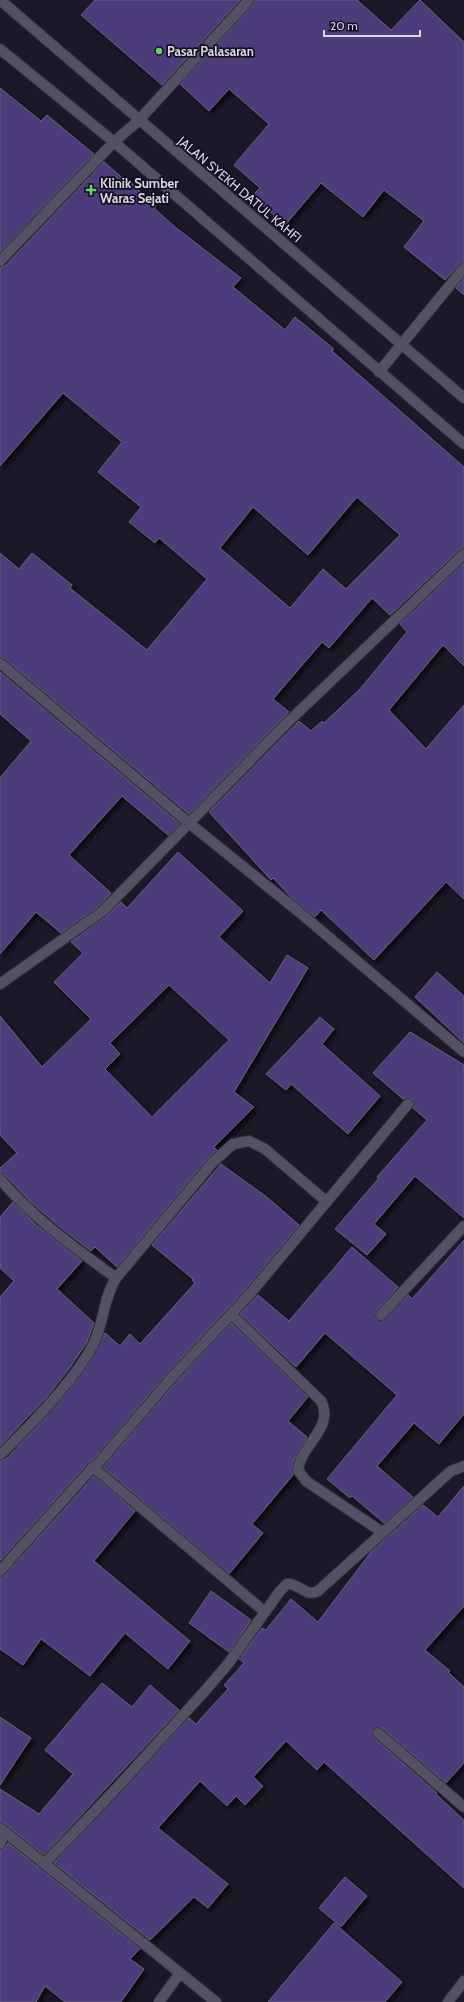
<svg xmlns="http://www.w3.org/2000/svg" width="464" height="2002" font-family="Cabin,sans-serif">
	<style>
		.building { fill: #4d3a7c; stroke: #676378; fill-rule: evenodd; filter: url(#shadow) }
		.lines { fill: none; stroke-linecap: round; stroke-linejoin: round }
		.minor-casing { stroke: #35323e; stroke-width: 12 }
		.minor { stroke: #555165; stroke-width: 10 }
		.poi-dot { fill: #64d468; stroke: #130f1e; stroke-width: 1.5 }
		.labels { text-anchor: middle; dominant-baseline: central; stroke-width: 3.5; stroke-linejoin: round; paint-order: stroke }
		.poi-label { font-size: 13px; font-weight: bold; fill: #d9d7e3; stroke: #130f1e; text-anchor: start }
		.street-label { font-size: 13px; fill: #d9d7e3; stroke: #130f1e }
	</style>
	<defs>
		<filter id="shadow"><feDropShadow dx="3.5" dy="3.5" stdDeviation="2" flood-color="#0009"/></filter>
	</defs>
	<rect width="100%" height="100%" fill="#1b1828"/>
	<g class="building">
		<path d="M95 0H240L162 85 81 15Z"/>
		<path d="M255 0H357L391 30 420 0 464 42V262L459 264 445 280 404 247 424 221 384 190 363 217 321 183 285 225 252 196 260 188 234 165 269 124 229 89 209 111 180 84 254 4Z"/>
		<path d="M0 88 41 121 47 115 94 154 0 252Z"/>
		<path d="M104 162 125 180 126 178 156 206 154 208 175 227 241 278 233 287 285 330 295 317 334 349 332 351 464 467V548L460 549 390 615 372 598 329 648 322 642 273 699 289 712 189 814 4 658 0 657V553L19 569 32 553 72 585 70 588 147 650 207 579 159 538 155 543 129 522 141 507 98 472 122 442 63 393 0 466V267L5 266ZM357 497 400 535 346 589 323 569 290 608 220 548 253 507 308 555Z"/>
		<path d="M464 278V295L456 288Z"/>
		<path d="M464 563V666L443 645 389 710 426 749 464 705V899L446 882 374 960 321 910 315 917 291 897 273 878 271 880 209 812 299 721 311 731 322 721 324 723 360 689 407 632 400 624Z"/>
		<path d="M0 672 180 824 168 835 122 796 69 855 111 893 99 906 61 933 36 912 0 954V778L31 741 0 714Z"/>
		<path d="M178 852 243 911 219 937 270 983 287 955 308 968 234 1092 254 1107 214 1147 217 1150 208 1158 117 1267 95 1247 91 1251 60 1227 31 1202 5 1175 0 1173V1168L17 1153 0 1135V1016L42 1067 91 1019 54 982 83 953 71 942 107 916 121 902 127 908ZM169 985 229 1040 152 1117 105 1069 120 1054 110 1043Z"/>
		<path d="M437 972 464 996V1043L415 997Z"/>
		<path d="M320 1017 334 1029 322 1044 380 1096 348 1134 291 1084 286 1090 266 1074Z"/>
		<path d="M410 1032 464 1065V1218L415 1176 374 1224 386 1234 367 1255 335 1229 379 1178 377 1177 427 1120 413 1108 414 1105 412 1099 409 1098 403 1099 373 1073Z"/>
		<path d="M221 1164 268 1198 299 1225 244 1291 169 1371 91 1462 87 1464 0 1561V1461L5 1460 29 1435 68 1392 90 1362 105 1333 120 1346 130 1334 140 1344 195 1283 192 1280 193 1279 152 1245Z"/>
		<path d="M13 1202 36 1225 82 1261 57 1289 94 1323 87 1342 69 1369 46 1398 0 1446V1297L14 1281 0 1268V1217Z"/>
		<path d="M464 1240V1414L439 1444 414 1423 377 1466 413 1497 384 1523 352 1496 350 1498 327 1479 397 1395 325 1333 296 1367 240 1314 258 1295 289 1321 352 1247 398 1287 375 1313 376 1319 383 1321 408 1295 412 1299Z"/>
		<path d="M231 1323 308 1397 288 1421 307 1437 294 1459 292 1469 293 1475 252 1524 263 1533 229 1574 103 1467 179 1379Z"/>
		<path d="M94 1476 135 1511 94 1561 190 1641 168 1669 125 1633 90 1676 41 1639 23 1665 0 1649V1577L5 1575Z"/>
		<path d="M464 1486V1606L425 1650 450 1671 448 1672 464 1687V1763L446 1783 382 1728 376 1727 372 1732 374 1738 437 1793 436 1794 464 1820V1888L324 1762 317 1770 286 1741 253 1777 263 1786 245 1805 236 1796 227 1806 200 1781 158 1828 228 1884 208 1908 194 1897 150 1940 54 1863 189 1718 196 1724 228 1689 224 1685 244 1663 239 1659 262 1628 266 1630 291 1599 318 1622 371 1552 423 1505 438 1517Z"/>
		<path d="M211 1591 251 1620 229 1652 189 1623Z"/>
		<path d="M102 1683 132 1707 150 1685 179 1710 44 1855 4 1823 0 1822V1789L39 1814 73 1774 45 1750Z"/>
		<path d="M0 1717 31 1738 0 1785Z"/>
		<path d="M8 1843 140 1949 130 1959 144 1969 121 2002H65L45 1986 36 2002H0V1850L4 1849Z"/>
		<path d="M345 1877 367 1896 341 1927 319 1908Z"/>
		<path d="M334 1923 402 1982 385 2002H268Z"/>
	</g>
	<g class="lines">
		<g class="minor-casing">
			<g id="minor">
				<path d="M0 0 464 398"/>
				<path d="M0 49 114 142 464 444"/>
				<path d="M0 261 114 142 139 120 249 0"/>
				<path d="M379 372 464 268"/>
				<path d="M0 663 189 823 298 911 464 1052"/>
				<path d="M0 984 103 911 287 723 464 554"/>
				<path d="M0 1179C33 1218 76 1249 116 1278"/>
				<path d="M231 1314 321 1401C335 1428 301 1444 298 1470L306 1481 382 1532"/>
				<path d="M381 1315 464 1226"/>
				<path d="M0 1455C30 1426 74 1381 93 1345 104 1323 103 1299 116 1278L213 1162 233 1144 249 1141 265 1149 327 1202"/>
				<path d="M94 1468 265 1612"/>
				<path d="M0 1571 92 1468H94L174 1375 249 1295 408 1104"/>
				<path d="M378 1733 464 1807"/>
				<path d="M0 1828 216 2002"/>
				<path d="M0 1844 5 1832"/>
				<path d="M44 1864 113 1792 203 1693 228 1664 280 1591 287 1584C300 1583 306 1598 318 1591L451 1471 464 1466"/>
				<path d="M159 2002 180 1973"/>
				<path d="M448 2002 464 1981"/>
			</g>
		</g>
		<use href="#minor" class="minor"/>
	</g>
	<g class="poi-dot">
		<circle cx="159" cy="51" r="4"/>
		<path d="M89 184h4v4h4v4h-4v4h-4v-4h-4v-4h4z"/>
	</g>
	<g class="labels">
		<g class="poi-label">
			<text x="167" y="51">Pasar Palasaran</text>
			<text x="100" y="183">Klinik Sumber<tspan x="100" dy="15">Waras Sejati</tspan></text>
		</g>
		<g class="street-label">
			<text transform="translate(240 189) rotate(40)">JALAN SYEKH DATUL KAHFI</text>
		</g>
	</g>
	<path d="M324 30v6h96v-6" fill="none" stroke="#d9d7e3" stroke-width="2"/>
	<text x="330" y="30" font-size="12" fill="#d9d7e3" stroke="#130f1e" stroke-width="3" paint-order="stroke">20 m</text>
</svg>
